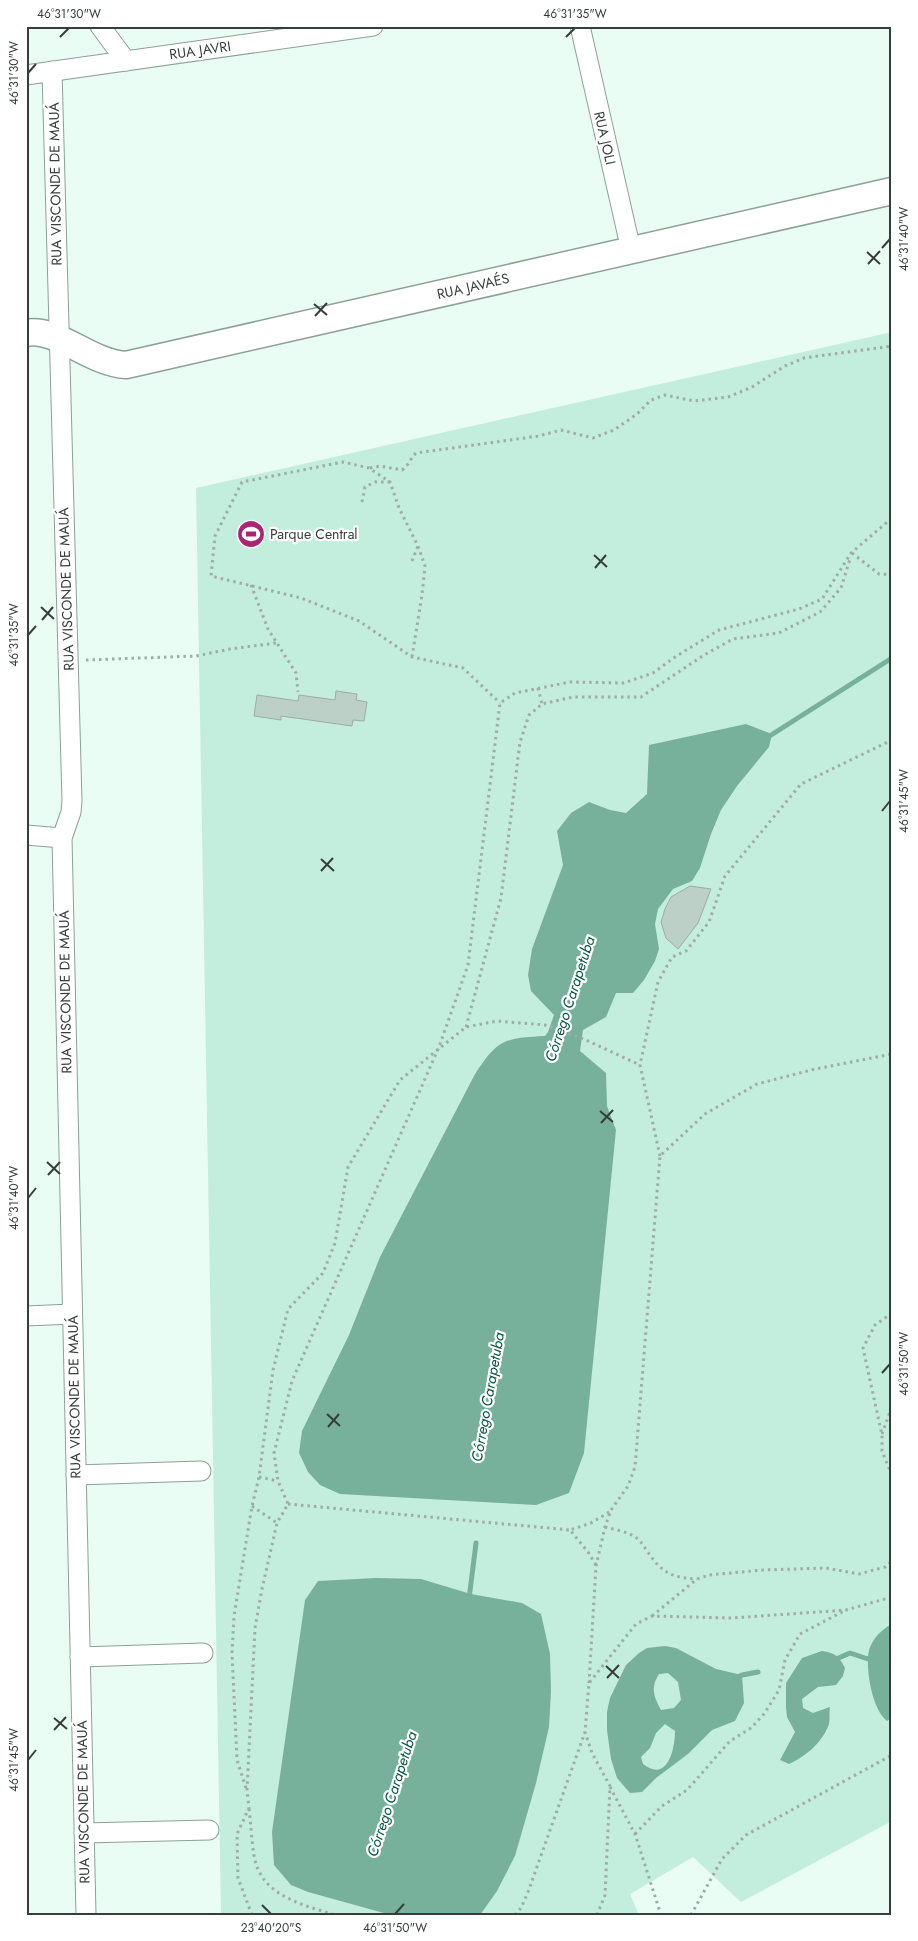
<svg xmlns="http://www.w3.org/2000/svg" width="918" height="1941" font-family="Jost,sans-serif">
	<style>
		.green { fill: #c3eddd }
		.water { fill: #77b19c; fill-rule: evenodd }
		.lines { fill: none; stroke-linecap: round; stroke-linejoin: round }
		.stream { stroke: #77b19c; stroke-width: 5 }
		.building { fill: #bcd0c8; stroke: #9bada6 }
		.street-casing { stroke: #8da099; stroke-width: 21 }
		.secondary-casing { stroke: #8da099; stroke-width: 29 }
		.path { stroke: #9eada7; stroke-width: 3; stroke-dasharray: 2.5 4; stroke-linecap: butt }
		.street { stroke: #fff; stroke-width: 19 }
		.secondary { stroke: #fff; stroke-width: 26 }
		.ticks { fill: none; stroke: #363e3b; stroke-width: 2 }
		.labels { text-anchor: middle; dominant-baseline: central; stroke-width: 4.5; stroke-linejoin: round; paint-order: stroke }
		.street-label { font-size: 14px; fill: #363e3b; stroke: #fff }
		.poi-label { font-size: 14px; fill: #363e3b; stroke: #fff; text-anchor: start }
		.water-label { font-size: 15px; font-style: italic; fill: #065643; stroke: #fff }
		.neatline { fill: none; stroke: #363e3b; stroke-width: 2 }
		.ticks-label { font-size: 12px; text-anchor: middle; fill: #363e3b }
	</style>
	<rect width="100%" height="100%" fill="#e9fdf5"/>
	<path class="green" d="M892 332V1821L741 1902 693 1857 630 1894 639 1915H221L196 488Z"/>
	<g class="water">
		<path d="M746 724 772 734 769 747 737 786 721 810 711 834 700 868 692 881 673 889 658 909 655 924 659 949 655 961 644 980 633 993H616L606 1017 583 1030 580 1051 606 1073 607 1106 616 1130 584 1453 569 1493 536 1505 340 1494 320 1485 308 1472 299 1453 302 1431 349 1335 380 1257 474 1076C497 1040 503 1038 545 1036L548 1032 554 1015 531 991 528 975 532 949 563 865 557 831 571 813 589 802 610 810 626 813 647 794 649 745Z"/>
		<path d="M376 1578 421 1579 471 1594 522 1603 541 1614 550 1654 551 1691 549 1727 536 1783 515 1856 497 1891 480 1915H391L308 1892 291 1885 274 1865 272 1832 305 1600 318 1581Z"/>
		<path d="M892 1624V1717L887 1721C872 1710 865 1668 869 1650 873 1638 881 1630 892 1624Z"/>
		<path d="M665 1646 676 1648 716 1669 742 1675 744 1703 735 1721 712 1730 688 1754 656 1778 642 1792 630 1793 617 1778 611 1759 607 1730V1712L610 1698 626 1665 639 1653 647 1648ZM668 1673 678 1682 681 1700 674 1708 661 1710C654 1697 650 1688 659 1674ZM665 1724 675 1731C675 1750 667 1783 643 1764L641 1757 650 1748 656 1733Z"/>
		<path d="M822 1651C835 1653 839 1656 845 1668L843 1676 836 1685 818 1687 802 1699 803 1708 813 1713 830 1707C829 1712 830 1719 829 1724 823 1742 805 1757 789 1764L780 1760 795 1732 787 1717 786 1708V1683L802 1658Z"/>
	</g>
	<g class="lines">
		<g class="stream">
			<path d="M768 737 892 658"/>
			<path d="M469 1599 476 1543"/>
			<path d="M834 1660 850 1653 868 1659 872 1656"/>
			<path d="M737 1678 742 1675 758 1672"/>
		</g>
	</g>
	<g class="building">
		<path d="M336 691 357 694 356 700 367 702 364 721 353 720 352 726 281 716V720L254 716 257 695 298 701 299 695 335 700Z"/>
		<path d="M690 886 711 889 698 923 678 949 666 938 661 922 665 909 671 897Z"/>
	</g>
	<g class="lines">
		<g class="street-casing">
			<g id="street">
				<path d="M100 26 126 61"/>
				<path d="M580 26 631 250"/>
				<path d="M52 71 72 801 71 812 62 838 86 1915"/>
				<path d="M26 75 373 26"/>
				<path d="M26 835 62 838"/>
				<path d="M26 1316 72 1314"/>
				<path d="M76 1475 201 1471"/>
				<path d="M80 1657 203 1653"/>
				<path d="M84 1833 209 1830"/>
			</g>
		</g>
		<g class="secondary-casing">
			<path id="secondary" d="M26 333C57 327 90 363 126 365L892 191"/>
		</g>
		<g class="path">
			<path d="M370 468 380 466 402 470C409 465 410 459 416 453L539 436 561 430 593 438 614 430 637 414 651 400 665 395 694 401 728 397 752 387 785 366 804 358 892 346"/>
			<path d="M362 502 365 487 375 482H390"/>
			<path d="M852 553 879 574 892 575"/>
			<path d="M412 561 418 546"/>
			<path d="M251 585 268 629 296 673 298 692"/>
			<path d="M412 657 422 595 425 566 418 546 399 508 390 482 369 468 343 462 242 482 215 536 211 576 301 598 359 621 412 657 463 668 500 703"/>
			<path d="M86 660 196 656 230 649 276 643"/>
			<path d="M538 688 542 704"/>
			<path d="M466 1027 501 898 520 742 529 715 542 704 573 697H641L704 655 733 639 779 633 820 612 841 588 850 559"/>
			<path d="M660 1156 640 1065 658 982 672 957 686 951 709 922 725 876 801 784 892 740"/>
			<path d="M892 1313 875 1325 863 1348 882 1435V1451L892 1476"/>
			<path d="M882 1434 892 1406"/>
			<path d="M259 1477 278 1481"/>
			<path d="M288 1504 570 1530"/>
			<path d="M252 1506 277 1523"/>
			<path d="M605 1527C616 1530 630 1532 638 1539 643 1544 646 1550 650 1555 663 1574 675 1578 697 1579"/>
			<path d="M596 1565 588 1552 570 1530 591 1523 611 1511"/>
			<path d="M652 1616 697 1579 709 1575 763 1570 826 1568 859 1574 885 1567 892 1561"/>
			<path d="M589 1683 596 1566 605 1527 611 1510 628 1486 635 1467 660 1156 705 1114 757 1084 815 1069 892 1054"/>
			<path d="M610 1787 635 1834 661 1915"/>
			<path d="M246 1788 237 1760 232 1653 234 1616 252 1506 259 1477 273 1370 288 1309 323 1273 335 1243 348 1167 400 1080 466 1027 497 1021 545 1025 586 1040 640 1065"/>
			<path d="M249 1809C251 1823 252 1855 257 1867 269 1898 307 1906 335 1915"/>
			<path d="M635 1834 662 1806 687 1790 730 1741 751 1728 764 1714 779 1690 785 1660 800 1634 844 1611"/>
			<path d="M252 1915 238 1878 237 1834 249 1808 247 1790 255 1628 262 1589 277 1523 288 1504 278 1481 274 1453 292 1381 439 1047 468 965 500 703 515 693 570 682 624 683 653 673 675 657 719 630 799 609 822 599 851 553 892 518"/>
			<path d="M515 1915 521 1908 528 1892 585 1732"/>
			<path d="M597 1915 605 1895 610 1786 592 1753 585 1732 589 1683 636 1624 652 1616 732 1618 846 1610 892 1597"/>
			<path d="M691 1915 722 1859 746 1835 892 1755"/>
		</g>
		<use href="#street" class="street"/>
		<use href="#secondary" class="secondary"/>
	</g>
	<path class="ticks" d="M60 37 69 28M566 37 575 28M28 73 36 64M882 248 890 239M867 252 880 264M868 264 880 251M314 304 327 315M315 316 327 303M594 555 607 567M595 568 606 555M41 607 54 619M42 620 53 607M28 635 36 626M882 811 890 801M321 859 334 871M321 871 333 858M600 1111 613 1122M601 1123 613 1110M47 1162 60 1174M48 1175 60 1162M28 1198 36 1188M882 1373 890 1364M327 1414 340 1426M328 1427 339 1414M606 1666 619 1678M607 1678 619 1665M54 1718 67 1729M54 1730 66 1717M28 1760 36 1750M262 1905 271 1914M395 1914 404 1904"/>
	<defs>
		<g id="stadium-disc" transform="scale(1.4375)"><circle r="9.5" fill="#a92772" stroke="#fff"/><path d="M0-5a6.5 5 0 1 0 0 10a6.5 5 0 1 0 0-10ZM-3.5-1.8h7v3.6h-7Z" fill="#fff"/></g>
	</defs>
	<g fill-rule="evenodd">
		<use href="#stadium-disc" x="251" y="534"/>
	</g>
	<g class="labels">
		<g class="street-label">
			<text transform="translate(200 50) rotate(-8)">RUA JAVRI</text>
			<text transform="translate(605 138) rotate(77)">RUA JOLI</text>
			<text transform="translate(55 184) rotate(-91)">RUA VISCONDE DE MAUÁ</text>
			<text transform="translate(473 286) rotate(-13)">RUA JAVAÉS</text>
			<text transform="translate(66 589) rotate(-92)">RUA VISCONDE DE MAUÁ</text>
			<text transform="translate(65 992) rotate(-91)">RUA VISCONDE DE MAUÁ</text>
			<text transform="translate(74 1397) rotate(-91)">RUA VISCONDE DE MAUÁ</text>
			<text transform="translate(83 1802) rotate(-91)">RUA VISCONDE DE MAUÁ</text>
		</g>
		<g class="poi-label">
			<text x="270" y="534">Parque Central</text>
		</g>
		<g class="water-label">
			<text transform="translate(570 999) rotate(-72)">Córrego Carapetuba</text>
			<text transform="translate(488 1397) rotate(-80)">Córrego Carapetuba</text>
			<text transform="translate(392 1794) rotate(-72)">Córrego Carapetuba</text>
		</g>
	</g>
	<rect width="918" height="1941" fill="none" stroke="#ffffff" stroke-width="55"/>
	<rect x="28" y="28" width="862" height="1886" class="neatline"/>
	<g class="ticks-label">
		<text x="69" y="18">46°31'30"W</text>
		<text x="575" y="18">46°31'35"W</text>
		<text transform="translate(14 73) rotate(-90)" y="4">46°31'30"W</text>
		<text transform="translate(904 239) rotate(-90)" y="4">46°31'40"W</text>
		<text transform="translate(14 635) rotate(-90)" y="4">46°31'35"W</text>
		<text transform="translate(904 801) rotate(-90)" y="4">46°31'45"W</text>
		<text transform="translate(14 1198) rotate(-90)" y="4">46°31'40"W</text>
		<text transform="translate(904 1364) rotate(-90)" y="4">46°31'50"W</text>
		<text transform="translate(14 1760) rotate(-90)" y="4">46°31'45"W</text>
		<text x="271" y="1932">23°40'20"S</text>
		<text x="395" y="1932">46°31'50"W</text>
	</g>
</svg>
